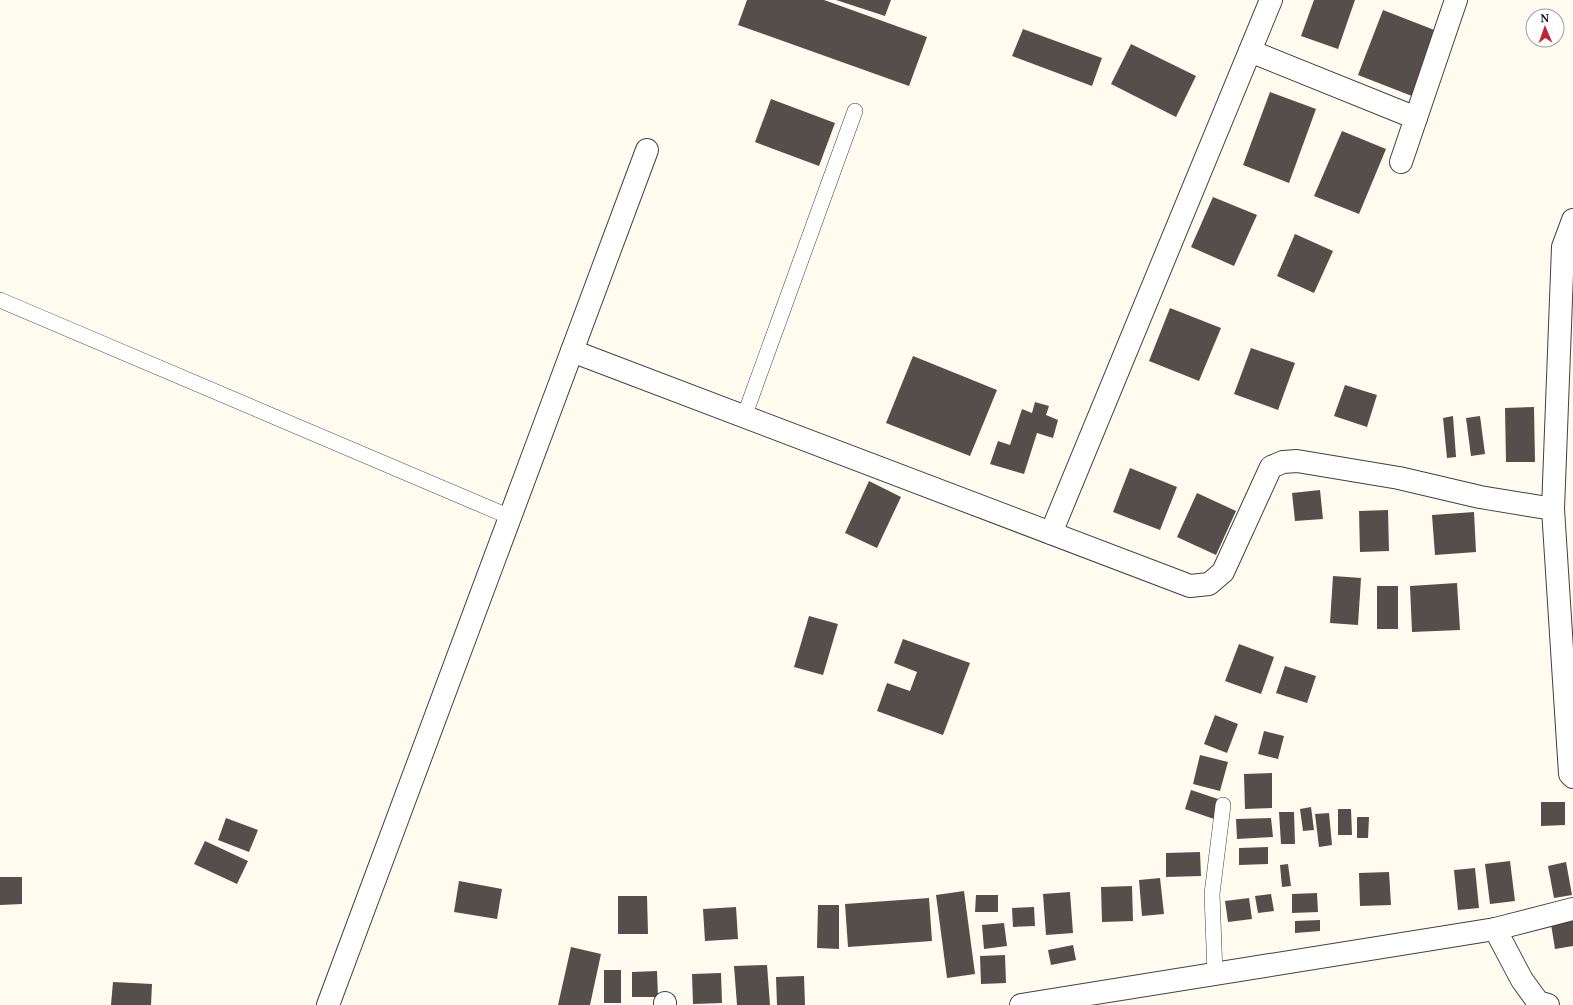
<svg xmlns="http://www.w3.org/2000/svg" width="1573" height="1005" font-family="'Noto Serif',serif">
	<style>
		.building { fill: #564e4a }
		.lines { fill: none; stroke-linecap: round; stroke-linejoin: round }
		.lane-casing { stroke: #414141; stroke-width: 16 }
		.street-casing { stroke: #414141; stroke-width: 24 }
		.lane { stroke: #fff; stroke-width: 15 }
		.street { stroke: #fff; stroke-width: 22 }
	</style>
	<rect width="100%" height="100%" fill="#fffbee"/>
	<g class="building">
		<path d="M747 0H824L927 37 909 86 738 25Z"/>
		<path d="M836 0H891L885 16Z"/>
		<path d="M1314 0H1355L1338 49 1301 36Z"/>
		<path d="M1383 10 1442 33 1417 98 1358 75Z"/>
		<path d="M1023 29 1102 58 1092 86 1012 56Z"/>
		<path d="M1131 44 1196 76 1176 117 1111 84Z"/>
		<path d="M1270 92 1316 109 1289 183 1243 165Z"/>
		<path d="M771 99 835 123 819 166 755 142Z"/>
		<path d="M1342 131 1386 149 1359 214 1314 196Z"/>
		<path d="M1213 197 1257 215 1234 266 1191 247Z"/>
		<path d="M1295 234 1333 251 1314 293 1277 276Z"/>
		<path d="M1170 308 1221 328 1199 381 1149 361Z"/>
		<path d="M1251 348 1295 363 1278 410 1234 394Z"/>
		<path d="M913 356 997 390 970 456 886 423Z"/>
		<path d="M1345 385 1377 395 1367 427 1334 416Z"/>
		<path d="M1035 402 1049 406 1046 415 1058 420 1053 438 1037 433 1024 474 990 464 998 441 1010 445 1022 409 1032 413Z"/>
		<path d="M1534 407 1535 462H1506L1505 408Z"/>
		<path d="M1453 416 1456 457 1447 458 1443 418Z"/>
		<path d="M1480 416 1485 454 1471 456 1466 418Z"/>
		<path d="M1130 468 1177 487 1160 530 1113 512Z"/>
		<path d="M869 481 901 497 877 548 845 533Z"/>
		<path d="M1320 490 1323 519 1295 521 1292 493Z"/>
		<path d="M1197 493 1236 511 1216 555 1177 537Z"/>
		<path d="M1388 510 1389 551 1360 552 1359 511Z"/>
		<path d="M1474 512 1476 552 1435 555 1432 515Z"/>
		<path d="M1333 576 1361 578 1358 625 1330 623Z"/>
		<path d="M1457 583 1460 630 1412 632 1410 586Z"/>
		<rect x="1377" y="586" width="21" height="43"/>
		<path d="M809 616 838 624 823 675 794 667Z"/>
		<path d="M903 639 970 663 943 735 877 711 887 683 910 691 917 672 894 663Z"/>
		<path d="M1239 644 1274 657 1261 694 1225 681Z"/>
		<path d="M1285 666 1316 676 1307 703 1276 693Z"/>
		<path d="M1215 715 1238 724 1227 753 1204 744Z"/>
		<path d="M1264 731 1284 736 1278 759 1258 754Z"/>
		<path d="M1200 755 1228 762 1220 791 1193 784Z"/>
		<path d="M1272 773V808L1245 809 1244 774Z"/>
		<path d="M1191 790 1221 800 1214 819 1185 809Z"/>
		<path d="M1541 802H1565V825L1541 826Z"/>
		<path d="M1311 807 1314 830 1303 831 1300 809Z"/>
		<path d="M1338 809H1351L1352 835H1338Z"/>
		<path d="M1279 812H1294L1295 844H1281Z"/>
		<path d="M1329 813 1332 845 1319 847 1315 814Z"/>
		<path d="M1357 817H1369L1368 838H1357Z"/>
		<path d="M226 818 258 830 249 852 218 840Z"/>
		<path d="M1271 818 1273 837 1237 839 1236 819Z"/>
		<path d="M205 841 248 861 237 884 194 864Z"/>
		<path d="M1268 847V864L1239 865V848Z"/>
		<path d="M1200 852 1201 876 1166 877V853Z"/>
		<path d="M1510 861 1515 901 1490 904 1485 864Z"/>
		<path d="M1566 862 1572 895 1554 898 1548 866Z"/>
		<path d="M1288 864 1291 886 1282 887 1280 865Z"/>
		<path d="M1475 868 1479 908 1458 910 1454 870Z"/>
		<path d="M1389 872 1391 905 1360 906 1359 873Z"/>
		<path d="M0 877H22V904L0 905Z"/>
		<path d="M1160 878 1164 914 1142 916 1139 880Z"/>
		<path d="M459 881 502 889 497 919 454 912Z"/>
		<path d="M1132 886 1133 921 1102 922 1101 887Z"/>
		<path d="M964 891 975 974 947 978 936 895Z"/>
		<path d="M1070 892 1073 933 1046 935 1043 894Z"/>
		<path d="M1317 893 1318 912 1292 913V894Z"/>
		<path d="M1271 894 1274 911 1258 913 1255 896Z"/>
		<path d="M976 895H998V912H975Z"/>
		<path d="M618 896H647L648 934H618Z"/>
		<path d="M929 898 932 941 848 947 845 904Z"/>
		<path d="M1249 898 1252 919 1228 922 1225 901Z"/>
		<path d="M818 905H839V949L817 948Z"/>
		<path d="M736 907 738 939 705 941 703 909Z"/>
		<path d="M1034 907 1035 926 1013 927 1012 908Z"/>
		<path d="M1320 920V931L1295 933V921Z"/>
		<path d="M1573 920V946L1555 949 1551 924Z"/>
		<path d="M1004 923 1007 946 984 949 982 925Z"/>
		<path d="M1073 945 1076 960 1051 965 1048 950Z"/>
		<path d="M571 947 601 954 590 1005H558Z"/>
		<path d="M1005 955 1006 983 981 984 980 956Z"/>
		<path d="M767 965 770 1005H737L734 966Z"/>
		<rect x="604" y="970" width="17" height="33"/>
		<path d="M657 971 658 997H632V972Z"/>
		<path d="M721 973 722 1003 693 1004 692 974Z"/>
		<path d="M804 976 805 1005H777L776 977Z"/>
		<path d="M113 982 152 984 151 1005H111Z"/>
	</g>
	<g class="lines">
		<g class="lane-casing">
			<g id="lane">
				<path d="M0 300 510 517"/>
				<path d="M744 417 855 111"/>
				<path d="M1215 974 1212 894 1223 805"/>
			</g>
		</g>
		<g class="street-casing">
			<g id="street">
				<path d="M1250 51 1416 118"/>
				<path d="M1401 162 1456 0"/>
				<path d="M1573 220 1563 247 1553 509 1570 774 1573 777"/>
				<path d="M572 351 1190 586 1209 584 1223 572 1271 467 1283 462 1297 461 1399 478 1480 497 1553 509"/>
				<path d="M1051 533 1271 0"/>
				<path d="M1495 929 1522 980 1538 1002 1548 1005"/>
				<path d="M328 1005 647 150"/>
				<path d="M665 1005V1003"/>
				<path d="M1021 1005 1495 929 1573 909"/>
			</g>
		</g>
		<use href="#lane" class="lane"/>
		<use href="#street" class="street"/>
	</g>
	<g transform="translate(1545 28) rotate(358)"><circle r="19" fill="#ffffff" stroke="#9f9f9f"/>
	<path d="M0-3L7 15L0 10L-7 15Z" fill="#bf2436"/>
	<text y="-6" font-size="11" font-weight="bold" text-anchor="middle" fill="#0e0e0e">N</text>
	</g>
</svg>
